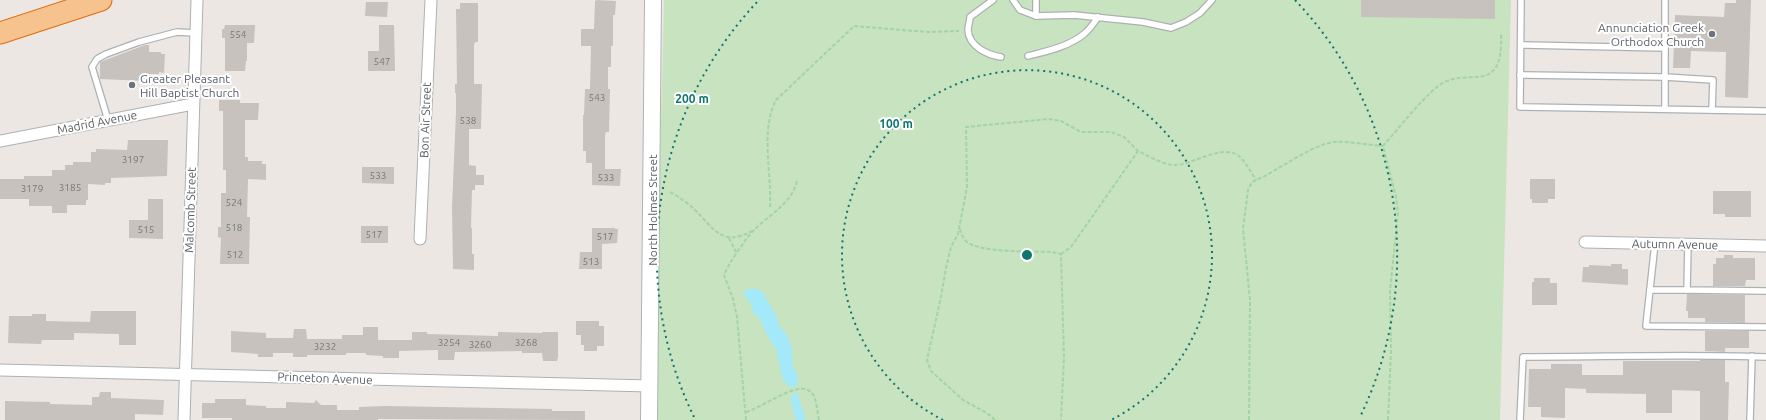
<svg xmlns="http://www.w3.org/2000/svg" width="1766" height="420" font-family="Ubuntu,sans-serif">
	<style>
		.green { fill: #c8e3bf }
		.water { fill: #a4e9fa }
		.building { fill: #c7c2be }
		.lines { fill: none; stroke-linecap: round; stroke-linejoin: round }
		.service-casing { stroke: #adb1b4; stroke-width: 8 }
		.minor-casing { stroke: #adb1b4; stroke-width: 13 }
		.secondary-casing { stroke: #aeb3b7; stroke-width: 18 }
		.motorway-casing { stroke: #e16b0d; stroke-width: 23 }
		.path { stroke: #a3d4a4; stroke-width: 2; stroke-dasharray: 4 2; stroke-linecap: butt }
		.service { stroke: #fff; stroke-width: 5.5 }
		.minor { stroke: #fff; stroke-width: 11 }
		.secondary { stroke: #fff; stroke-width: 16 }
		.motorway { stroke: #f6c38f; stroke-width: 21 }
		.ring { fill: none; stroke: #0f766e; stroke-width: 2; stroke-dasharray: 2 4 }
		.worship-dot { fill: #6b7280; stroke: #fff; stroke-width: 1.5 }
		.labels { text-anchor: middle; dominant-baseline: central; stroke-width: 4; stroke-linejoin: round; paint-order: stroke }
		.number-label { font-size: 10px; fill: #757879 }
		.worship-label { font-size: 12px; fill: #5b616d; stroke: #fff; text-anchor: end }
		.street-label { font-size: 12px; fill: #5a5f62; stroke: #fff }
		.centre { fill: #0f766e; stroke: #fff; stroke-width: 2 }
		.ring-label { font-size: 12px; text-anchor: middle; font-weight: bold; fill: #0f766e; stroke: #fff; stroke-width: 4; stroke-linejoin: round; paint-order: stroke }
	</style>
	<rect width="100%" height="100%" fill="#ece7e2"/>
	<path class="green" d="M664 0H1511L1500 420H654Z"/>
	<g class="water">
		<path d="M748 289H757L762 291 777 317 779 325 787 335 792 349 793 367 798 375 797 386 791 388 783 380 776 349 768 337 760 319 752 311V306L743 293Z"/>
		<path d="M798 393C798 403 805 410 805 420H796L791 401 792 394Z"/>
	</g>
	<g class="building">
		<path d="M597 0 616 1 615 15H613V46H611V67H608V89H610L609 132H606L605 135V169H621L620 186 592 185V163H586V151H583V115H584L585 89H590L591 46H581V29H594L595 1Z"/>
		<path d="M1361 0H1495V19L1361 17Z"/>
		<path d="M1736 0H1751L1748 98 1725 97 1726 52 1691 51 1690 68H1673L1675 15 1724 17 1725 3H1736Z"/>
		<path d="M366 2H388L387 17 365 16Z"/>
		<path d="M460 3H478V42H475L474 46V84H482L481 129H469V165L476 166V175H484V185H475V190H472L471 228H472V254H474V270L453 269 452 207 456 112V93H455V84H457L456 9H460Z"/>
		<path d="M225 25H255L254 43H247V61H246L245 71H225V38H222V29H224Z"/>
		<path d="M379 25H394L395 71H368V51H379Z"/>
		<path d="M145 45H149V52H161V54H165L164 73 159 72V74H148L147 81 100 79V62Z"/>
		<path d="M219 100H240V103H259L258 120H245V157H248V161H262V164H266V180L248 179 247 217H250L249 264H220L221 238 218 237V227H221V193H226V170H223V111H219Z"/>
		<path d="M128 140H168L167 176 111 178V183H105V185L88 184V200H86V205H67V213H52V206H29V199H0V179H24V176H52V170H65V165H73V162H91V152H96V149L127 150Z"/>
		<path d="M362 167H394V184L362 183Z"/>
		<path d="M1530 179H1555V199H1548V203H1532V199H1530Z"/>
		<path d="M1713 191H1751V217H1725V214H1713Z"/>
		<path d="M148 199H163V239L129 238V220H148Z"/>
		<rect x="361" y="226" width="27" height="17"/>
		<path d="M592 228H615V229H618L617 243 602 244V269H579L580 252H592Z"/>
		<path d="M1724 255H1733V258H1755V280H1746L1745 286H1713V264H1716V258H1724Z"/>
		<path d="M1611 264H1622V269H1628V285L1582 282 1583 267H1589V265L1611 266Z"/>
		<path d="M1534 278H1550V283H1557V305H1532V282H1534Z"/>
		<path d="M1687 294 1745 295V323L1705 322V318H1688V311H1686Z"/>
		<path d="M91 311H136V345H119V334L74 333V340H42L41 344 8 343 9 316H32V314H46V321L90 322Z"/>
		<path d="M576 321H599V326H604V346H597V351H584V345H581V335H576Z"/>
		<path d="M363 327H378V340H412V332H427V334L498 336V332L542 333V332H558V357L557 361H543L542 353H522V351L455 352 454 360H438V350L399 351V358H383V356L366 355V353H346V355H307V357H293V353H273V357H258V354L231 352V331L266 333V338H293L294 329H306L307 339H342V335H363Z"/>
		<path d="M1705 331H1749V348H1725V352L1705 351Z"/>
		<path d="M1700 360H1725V382H1729L1728 420H1700V391L1672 390V413H1646V394L1586 393V389L1565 388V418L1541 417V407H1528L1529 369H1551V364H1582V375H1623V361H1700Z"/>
		<path d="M100 392H111V398L164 400 163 415 135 414V420H5V401L50 402V404L92 405V397H99Z"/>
		<path d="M215 399H246V405L266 406V408H286V402L314 403 316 400 321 405H337V410H359V407L386 406 552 409V411H585V420L378 419V420H232V418H202V403H215Z"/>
	</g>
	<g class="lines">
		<g class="service-casing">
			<g id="service">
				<path d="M993 0 970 17C970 21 968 26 968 30 969 47 988 55 1001 57"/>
				<path d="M1013 0 1020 10 1036 16 1074 15 1143 22 1171 28 1186 22 1200 13 1212 0"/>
				<path d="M1521 0 1520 107 1766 111"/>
				<path d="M1665 0V109"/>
				<path d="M1036 16V0"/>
				<path d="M1521 45 1665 48"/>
				<path d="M1028 56C1047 51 1068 47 1084 34 1089 30 1094 23 1098 17"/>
				<path d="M1520 75 1665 77 1713 80 1712 110"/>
				<path d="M108 120 92 67 97 59 106 54 139 42 177 32 196 33"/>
				<path d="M1655 243 1646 326 1766 327"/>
				<path d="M1688 244 1687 290 1766 291"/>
				<path d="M1650 290H1687"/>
				<path d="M1520 420 1523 357C1604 357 1685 354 1766 357"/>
				<path d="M1750 420 1752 356"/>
			</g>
		</g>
		<g class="minor-casing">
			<g id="minor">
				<path d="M0 141 193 104"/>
				<path d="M420 239 431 0"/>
				<path d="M1585 242 1766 246"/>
				<path d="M0 370 650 386"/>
				<path d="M184 420 197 0"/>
			</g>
		</g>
		<g class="secondary-casing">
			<path id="secondary" d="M649 420 653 0"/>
		</g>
		<g class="motorway-casing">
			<path id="motorway" d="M0 33 101 0"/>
		</g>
		<g class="path">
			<path d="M670 192C679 197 688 203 695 210 714 229 722 247 752 231"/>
			<path d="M770 207C772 173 760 131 776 100L851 29 854 26 928 32 959 31"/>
			<path d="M960 229C961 233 963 239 967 242 981 253 1032 251 1051 252L1061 254 1064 357 1061 420"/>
			<path d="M729 238 737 254"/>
			<path d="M1061 254 1071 247 1138 151C1149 156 1163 165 1175 165 1193 165 1224 142 1240 157 1246 163 1251 172 1256 180"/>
			<path d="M746 412C762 407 785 390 800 389 804 388 809 390 812 393 817 399 817 412 819 420"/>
			<path d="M746 420 737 317 733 299 724 275C727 266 746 238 753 231 768 215 792 204 797 181"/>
			<path d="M995 420 987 413 963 400 931 371 927 360 941 297 946 268 951 247 958 234 967 187 966 127 1049 119 1061 121 1081 132H1111L1124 137 1138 151"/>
			<path d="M1249 420 1250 300 1243 229 1248 190 1252 182 1265 176C1283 166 1315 144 1334 142 1350 141 1367 145 1383 146"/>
			<path d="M1388 420 1391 351 1390 291 1398 213 1396 197 1383 146C1400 127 1417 104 1437 87 1465 63 1504 101 1501 33"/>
		</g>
		<use href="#service" class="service"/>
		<use href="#minor" class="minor"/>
		<use href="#secondary" class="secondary"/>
		<use href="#motorway" class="motorway"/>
	</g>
	<g class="ring">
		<path d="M943 420A185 185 0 1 1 1111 420"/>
		<path d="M694 417A370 370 0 0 1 759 0M1295 0A370 370 0 0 1 1360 417"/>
	</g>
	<g class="worship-dot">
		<circle cx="1712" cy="34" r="4"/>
		<circle cx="132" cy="85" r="4"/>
	</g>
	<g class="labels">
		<g class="number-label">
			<text x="238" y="34">554</text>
			<text x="382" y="61">547</text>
			<text x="597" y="97">543</text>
			<text x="468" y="120">538</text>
			<text x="133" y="159">3197</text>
			<text x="378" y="175">533</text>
			<text x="606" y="177">533</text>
			<text x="70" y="187">3185</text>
			<text x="32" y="188">3179</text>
			<text x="234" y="202">524</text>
			<text x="234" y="227">518</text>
			<text x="146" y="229">515</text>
			<text x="374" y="234">517</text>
			<text x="605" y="236">517</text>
			<text x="235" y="254">512</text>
			<text x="591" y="261">513</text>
			<text x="449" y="342">3254</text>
			<text x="526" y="342">3268</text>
			<text x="480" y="344">3260</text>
			<text x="325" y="346">3232</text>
		</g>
		<g class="worship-label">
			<text x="1704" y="27">Annunciation Greek<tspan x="1704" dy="14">Orthodox Church</tspan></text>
			<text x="140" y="78" text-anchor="start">Greater Pleasant<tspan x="140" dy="14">Hill Baptist Church</tspan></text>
		</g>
		<g class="street-label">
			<text transform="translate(425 120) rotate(-88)">Bon Air Street</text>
			<text transform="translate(97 122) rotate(-11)">Madrid Avenue</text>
			<text transform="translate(190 210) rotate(-88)">Malcomb Street</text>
			<text transform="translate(652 210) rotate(-90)">North Holmes Street</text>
			<text transform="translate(1675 244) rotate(1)">Autumn Avenue</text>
			<text transform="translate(325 378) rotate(2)">Princeton Avenue</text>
		</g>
	</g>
	<circle cx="1027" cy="255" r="6" class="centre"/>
	<g class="ring-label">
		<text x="692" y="103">200 m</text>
		<text x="896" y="128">100 m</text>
	</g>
</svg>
